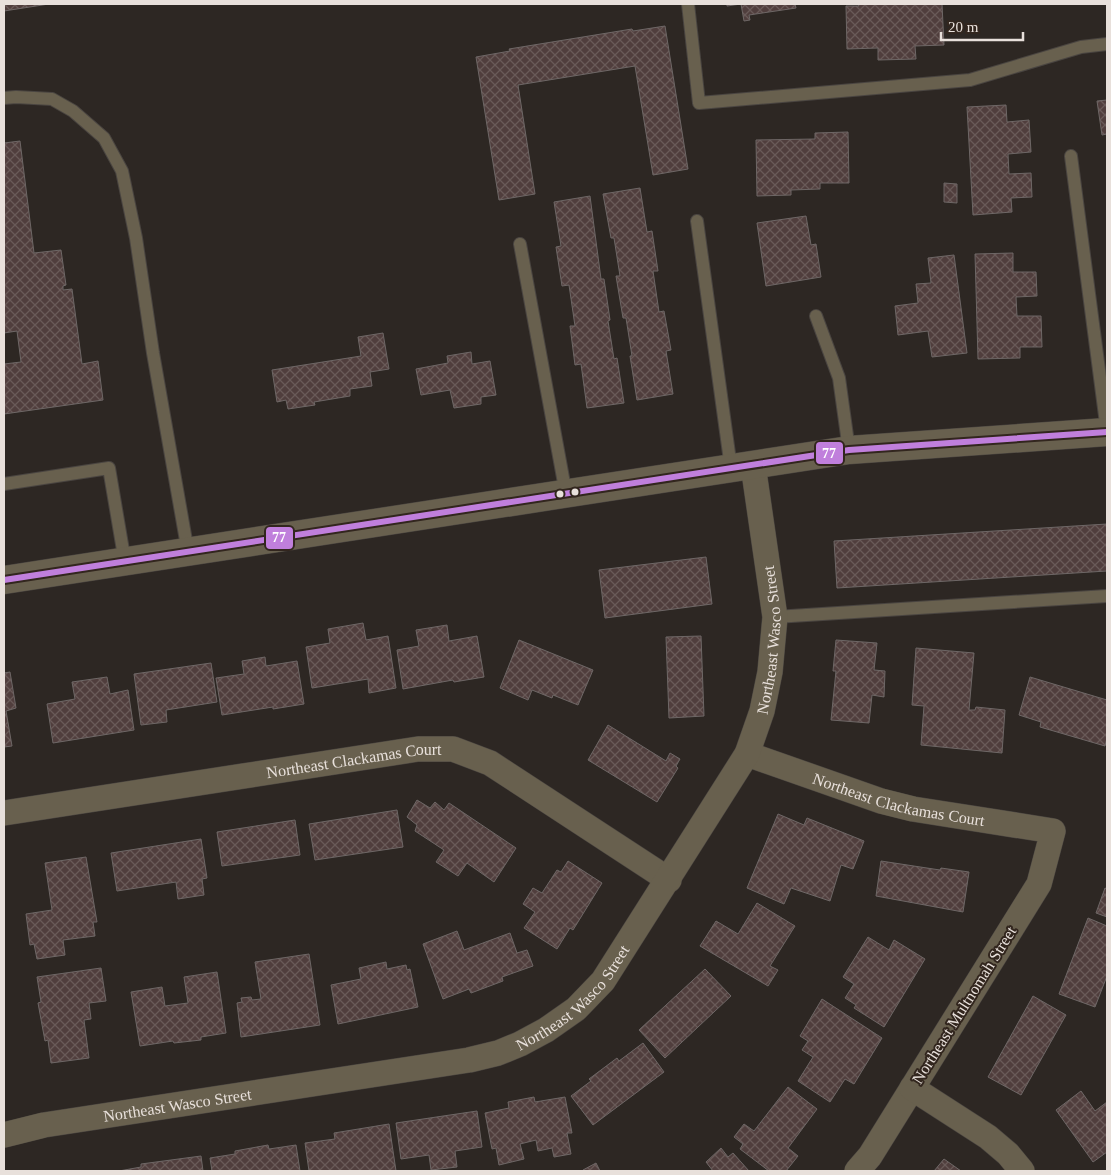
<svg xmlns="http://www.w3.org/2000/svg" width="1111" height="1175" font-family="Georgia,serif">
	<style>
		.building { fill: url(#building-cross-hatch); stroke: #6e6766 }
		.lines { fill: none; stroke-linecap: round; stroke-linejoin: round }
		.service-casing { stroke: #4a4541; stroke-width: 14 }
		.minor-casing { stroke: #4a4541; stroke-width: 26 }
		.tertiary-casing { stroke: #4a4541; stroke-width: 29 }
		.service { stroke: #68604e; stroke-width: 12 }
		.minor { stroke: #68604e; stroke-width: 25 }
		.tertiary { stroke: #68604e; stroke-width: 28 }
		.bus-1-casing { stroke: #32261e; stroke-width: 10 }
		.bus-1 { stroke: #c07fdc; stroke-width: 6 }
		.bus-dot { fill: #e8e0db; stroke: #32261e; stroke-width: 2 }
		.labels { text-anchor: middle; dominant-baseline: central; stroke-width: 4; stroke-linejoin: round; paint-order: stroke }
		.street-label { font-size: 16px; fill: #e8e0db; stroke: #32261e }
		.line-badge { stroke: #32261e; stroke-width: 2 }
		.badge-label { font-size: 14px; text-anchor: middle; font-weight: bold; fill: #fff }
	</style>
	<defs>
		<pattern id="building-cross-hatch" width="8" height="8" patternUnits="userSpaceOnUse" patternTransform="scale(1.25)"><rect width="8" height="8" fill="#503e3d"/><path d="M0 0l8 8M0 8l8-8" fill="none" stroke="#695a58"/></pattern>
	</defs>
	<rect width="100%" height="100%" fill="#2d2723"/>
	<g class="building">
		<path d="M4 4H49L4 11Z"/>
		<path d="M727 4H795L796 8 749 15 750 20 744 21 741 4 727 6Z"/>
		<path d="M858 4H942L944 45 915 46 916 59 878 60V48L847 49 846 6H859Z"/>
		<path d="M665 26 688 169 653 175 635 66 518 85 535 194 499 200 476 57 510 51 509 49 632 29 633 31Z"/>
		<path d="M1107 100V134L1102 135 1097 101Z"/>
		<path d="M1006 105 1007 122 1029 120 1031 152 1008 154 1009 174 1031 173 1032 197 1011 198 1012 212 973 215 967 107Z"/>
		<path d="M848 132 849 183H820V189L791 190V195L757 196 756 140 815 139V133Z"/>
		<path d="M20 141 34 253 61 250 66 285 63 286V290L72 289 82 364 98 361 103 400 4 414V364L21 362 17 331 4 333V143Z"/>
		<path d="M944 183 957 184V203L944 202Z"/>
		<path d="M640 188 647 232 652 231 658 271H653L659 312 664 311 671 350 666 351 673 394 637 400 630 356H632L626 318H623L616 276H620L614 238H611L603 194Z"/>
		<path d="M590 196 601 279H604L610 320 608 321 614 359 617 358 624 403 587 408 581 364 575 365 570 326H575L569 285 562 286 556 247 561 246 554 202Z"/>
		<path d="M806 216 811 245 816 244 821 277 766 286 757 223Z"/>
		<path d="M1013 253V272H1036L1037 296 1016 297 1017 316H1041L1042 347H1020V358L978 359 975 254Z"/>
		<path d="M954 255 967 353 932 357 928 331 898 335 895 306 918 303 916 284 931 283 928 258Z"/>
		<path d="M383 333 389 369 370 372 372 386 350 389V396L314 402 315 405 288 409 286 400 277 402 272 370 361 356 358 337Z"/>
		<path d="M471 352 472 364 490 361 496 395 481 397V404L454 408 450 390 421 395 416 369 448 363 447 356Z"/>
		<path d="M1107 524V571L837 588 834 541Z"/>
		<path d="M706 557 712 604 605 618 599 570Z"/>
		<path d="M363 623 366 640 388 636 396 688 369 693 368 679 312 688 306 647 330 643 328 629Z"/>
		<path d="M447 625 449 641 477 636 484 677 454 682 453 680 403 689 397 650 419 646 416 630Z"/>
		<path d="M701 636 704 716 669 718 666 637Z"/>
		<path d="M519 640 593 670 578 705 553 695 552 698 532 690 528 700 500 688Z"/>
		<path d="M836 640 877 643 874 670 885 671 884 697 872 695 869 723 831 720 836 671H833Z"/>
		<path d="M916 648 974 653 969 710H975L976 707 1005 710 1002 753 921 745 924 706 912 705Z"/>
		<path d="M265 657 266 666 297 661 304 704 273 709V707L222 715 216 678 244 674 242 661Z"/>
		<path d="M211 663 217 702 166 710 167 722 141 725 134 674Z"/>
		<path d="M10 672 16 708 6 711 12 746 4 747V673Z"/>
		<path d="M107 677 110 694 128 690 134 730 53 743 47 704 75 699 72 682Z"/>
		<path d="M1030 677 1107 700V738L1105 746 1040 727 1041 722 1019 715Z"/>
		<path d="M608 725 666 761 670 753 680 759 676 766 678 768 657 802 588 760Z"/>
		<path d="M417 800 430 808 435 802 444 810 449 803 516 848 494 882 467 863 458 876 436 862 444 850 415 831 417 825 407 817Z"/>
		<path d="M397 810 403 847 315 860 309 824Z"/>
		<path d="M778 814 804 825 807 818 864 841 853 869 841 865 830 901 791 888 784 904 747 888Z"/>
		<path d="M295 820 300 855 222 866 217 832Z"/>
		<path d="M201 839 207 878 202 879 204 895 178 899 176 882 117 891 111 853Z"/>
		<path d="M86 857 97 922H93L95 936 63 940 65 955 37 959 34 944 30 945 26 914 52 910 45 863Z"/>
		<path d="M568 861 602 883 573 930 570 928 557 949 524 928 535 912 523 904 533 888 542 893 557 870 561 872Z"/>
		<path d="M881 861 940 870 941 868 969 872 963 912 876 896Z"/>
		<path d="M1105 888 1107 889V917L1096 913Z"/>
		<path d="M757 903 795 926 770 966 778 970 768 986 700 946 716 921 738 934Z"/>
		<path d="M1088 918 1107 926V976L1095 1007 1059 994Z"/>
		<path d="M457 931 464 950 510 933 517 953 527 950 533 966 502 977 503 981 471 993 469 989 443 999 423 944Z"/>
		<path d="M868 937 889 950 894 940 925 959 884 1027 854 1008 856 1005 845 998 854 984 843 977Z"/>
		<path d="M309 954 320 1025 241 1037 237 1003 242 1002 241 998 251 997 252 1000 261 999 255 962Z"/>
		<path d="M386 962 387 969 406 965 407 970 410 969 418 1007 338 1024 331 985 361 979 359 968Z"/>
		<path d="M101 968 106 1001 89 1003 91 1019 84 1020 89 1058 51 1063 48 1040 45 1041 38 1003 41 1002 37 977Z"/>
		<path d="M705 969 731 996 665 1058 639 1030Z"/>
		<path d="M217 972 226 1033 201 1037V1040L174 1043 173 1041 140 1046 131 992 162 987 165 1006 188 1003 184 977Z"/>
		<path d="M1033 996 1066 1015 1021 1095 988 1077Z"/>
		<path d="M822 999 882 1038 854 1084 845 1079 830 1102 798 1081 813 1057 802 1050 808 1041 800 1036Z"/>
		<path d="M643 1043 664 1072 593 1125 571 1096 591 1081 589 1079 617 1058 619 1061Z"/>
		<path d="M788 1087 817 1109 788 1148 798 1156 786 1171H769L740 1149 743 1144 734 1137 744 1124 754 1131Z"/>
		<path d="M1081 1091 1095 1111 1107 1102V1152L1093 1162 1056 1110Z"/>
		<path d="M534 1097 535 1102 565 1097 572 1133H567L571 1154 554 1157 552 1148 538 1151 536 1140 520 1144 524 1159 499 1165 496 1148 492 1149 485 1113 509 1108 508 1102Z"/>
		<path d="M477 1111 482 1147 455 1151 457 1167 431 1170 429 1155 401 1159 396 1123Z"/>
		<path d="M389 1124 396 1171H309L305 1143 335 1139 334 1133Z"/>
		<path d="M268 1145 269 1149 296 1145 300 1171H212L210 1158 235 1154V1151Z"/>
		<path d="M721 1148 728 1157 733 1153 749 1171H713L706 1162Z"/>
		<path d="M201 1156 203 1171H119L141 1167V1164Z"/>
		<path d="M944 1159 961 1171H934Z"/>
		<path d="M596 1163 600 1171H583V1170Z"/>
	</g>
	<g class="lines">
		<g class="service-casing">
			<g id="service">
				<path d="M688 4 699 103 970 80 1081 47 1107 44"/>
				<path d="M4 98 16 97 52 99 73 111 104 138 122 171 136 238 153 353 188 552"/>
				<path d="M1071 156 1107 431"/>
				<path d="M697 221 731 468"/>
				<path d="M520 244 566 494"/>
				<path d="M816 316 839 378 849 450"/>
				<path d="M4 484 109 468 125 562"/>
				<path d="M775 617 1107 596"/>
			</g>
		</g>
		<g class="minor-casing">
			<g id="minor">
				<path id="s1" d="M747 754 881 801 913 809 1053 831 1039 884 870 1156 857 1171"/>
				<path id="s2" d="M4 813 418 749H453L490 763 669 880"/>
				<path d="M912 1088 988 1137 1008 1154 1022 1171"/>
				<path id="s3" d="M4 1135 44 1125 469 1060 498 1053 520 1044 546 1030 576 1009 603 981 747 754 762 711 770 672 775 617 753 465"/>
			</g>
		</g>
		<g class="tertiary-casing">
			<path id="tertiary" d="M4 580 849 450 1107 432"/>
		</g>
		<use href="#service" class="service"/>
		<use href="#minor" class="minor"/>
		<use href="#tertiary" class="tertiary"/>
		<g class="bus-1-casing">
			<path id="bus-1" d="M4 580 849 450 1107 432"/>
		</g>
		<use href="#bus-1" class="bus-1"/>
	</g>
	<g class="bus-dot">
		<circle cx="575" cy="492" r="4.5"/>
		<circle cx="560" cy="494" r="4.5"/>
	</g>
	<g class="labels">
		<g class="street-label">
			<text stroke="none"><textPath href="#s3" startOffset="1016">Northeast Wasco Street</textPath></text>
			<text stroke="none"><textPath href="#s2" startOffset="354">Northeast Clackamas Court</textPath></text>
			<text stroke="none"><textPath href="#s1" startOffset="159">Northeast Clackamas Court</textPath></text>
			<text stroke="none"><textPath href="#s3" startOffset="596">Northeast Wasco Street</textPath></text>
			<text transform="translate(964 1005) rotate(-58)">Northeast Multnomah Street</text>
			<text stroke="none"><textPath href="#s3" startOffset="176">Northeast Wasco Street</textPath></text>
		</g>
	</g>
	<g class="line-badge">
		<rect x="815" y="441" width="29" height="24" rx="5" fill="#c07fdc"/>
		<rect x="265" y="526" width="29" height="24" rx="5" fill="#c07fdc"/>
	</g>
	<g class="badge-label">
		<text x="829" y="458">77</text>
		<text x="279" y="542">77</text>
	</g>
	<rect width="1111" height="1175" fill="none" stroke="#e8e0db" stroke-width="10"/>
	<path d="M941 32v8h82v-8" fill="none" stroke="#e8e0db" stroke-width="2.5"/>
	<text x="948" y="32" font-size="15" fill="#e8e0db" stroke="#32261e" stroke-width="4" paint-order="stroke">20 m</text>
</svg>
